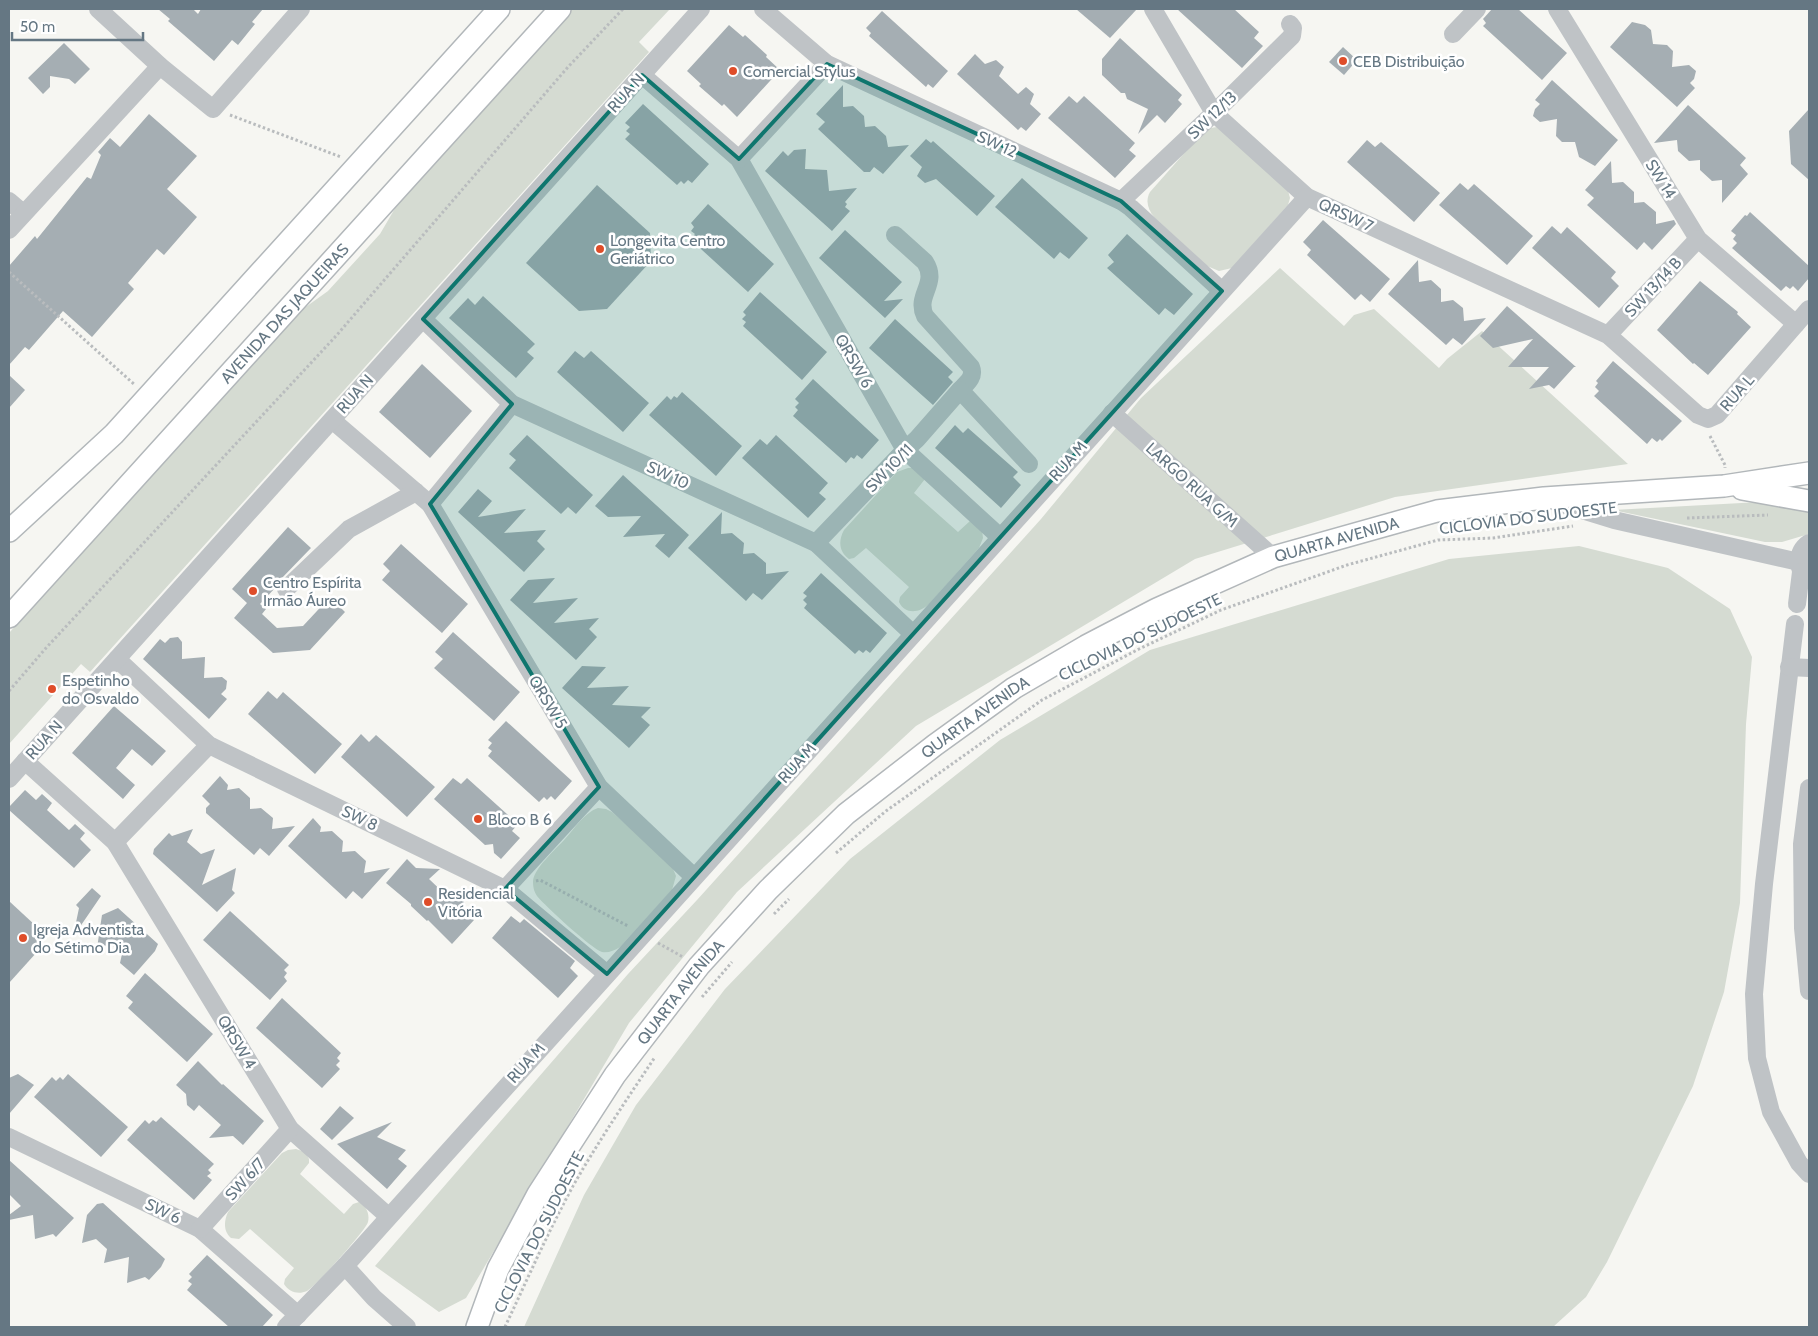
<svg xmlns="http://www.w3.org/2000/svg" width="1818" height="1336" font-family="Cabin,sans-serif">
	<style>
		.green { fill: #d5dbd2 }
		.building { fill: #a5aeb3 }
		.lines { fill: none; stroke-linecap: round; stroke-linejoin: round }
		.major-casing { stroke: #b2b7ba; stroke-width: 24 }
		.path { stroke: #b9bcbe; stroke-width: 3; stroke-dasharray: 2.5 2.5; stroke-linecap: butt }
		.minor { stroke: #bfc3c6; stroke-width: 18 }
		.major { stroke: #fff; stroke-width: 21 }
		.marked { fill: #0f766e; fill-opacity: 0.2; stroke: #0f766e; stroke-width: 4; stroke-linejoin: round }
		.poi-dot { fill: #df4d29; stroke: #fff; stroke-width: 2 }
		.labels { text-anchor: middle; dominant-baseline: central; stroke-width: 5; stroke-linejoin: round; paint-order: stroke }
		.poi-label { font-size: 16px; fill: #657783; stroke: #fff; text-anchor: start }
		.street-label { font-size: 16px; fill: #657783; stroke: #fff }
	</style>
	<rect width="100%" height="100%" fill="#f6f6f2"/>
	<g class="green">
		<path d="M571 9H670L639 42 649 52 90 672 81 664 9 744V633L296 314 328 291 380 234 404 193Z"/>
		<path d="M1217 127 1287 187 1290 198 1288 205 1232 268 1219 271 1207 266 1154 217C1148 209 1145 201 1150 192L1202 133 1211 128Z"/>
		<path d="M1280 268 1344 326 1354 315 1374 309 1439 368 1447 359 1482 331 1628 464 1395 497 1195 559 916 726 737 892 629 1023 466 1298 439 1312 375 1266 628 974 697 900 1041 519 1141 398Z"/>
		<path d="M908 468H914L925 479 914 493 958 532 970 521 982 530 983 538 979 548 929 604C920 613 905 615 899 602L900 597 909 587 866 548 854 558 849 559C839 552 838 541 844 530L897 472Z"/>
		<path d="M1760 502 1809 509V534L1782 542H1765L1613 510Z"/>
		<path d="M1579 546 1668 568 1730 609 1752 657 1746 724 1740 903 1724 992 1693 1086 1607 1262 1586 1297 1553 1327H524L584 1195 636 1105 725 989 850 859 1000 740 1150 650 1449 559Z"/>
		<path d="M598 808 606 809 612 812 671 864 676 876 672 890 620 947C614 951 608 953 602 952 592 949 545 906 537 896 534 892 533 887 533 882 533 869 556 849 565 839 574 829 585 812 598 808Z"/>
		<path d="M296 1149 305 1152 309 1159V1163L300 1174 344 1214 353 1204 359 1202C366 1206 370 1213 368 1222 366 1230 315 1287 307 1291 298 1295 289 1292 284 1284L285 1279 294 1268 250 1229 239 1239 231 1238C223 1231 224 1221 228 1212L282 1153 288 1150Z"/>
	</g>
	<g class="building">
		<path d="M158 9H193L198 14 201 9H263L252 22 255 24 238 45 232 40 214 61 168 21 170 19Z"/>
		<path d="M1076 9H1137L1110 38Z"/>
		<path d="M1177 9H1234L1259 32 1254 38 1263 46 1242 68Z"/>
		<path d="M1492 9H1518L1567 53 1542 80 1483 26 1486 23 1483 19Z"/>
		<path d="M882 11 948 71 933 88 928 84 926 87 869 36 871 33 866 28Z"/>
		<path d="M1632 22 1645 25 1651 30 1653 44 1667 45 1673 51 1672 67 1689 65 1696 71 1694 79 1690 83 1695 88 1677 107 1610 47Z"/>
		<path d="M729 25 743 37 745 35 767 55 766 57 780 70 737 117 724 104 722 106 699 86 701 84 687 71Z"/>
		<path d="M1120 38 1182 95 1178 100 1182 104 1165 123 1157 115 1138 134 1148 109 1127 99 1125 93H1121L1102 75V59Z"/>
		<path d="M64 43 90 69 75 84 69 79 50 76V87L43 94 28 78Z"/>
		<path d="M1343 47 1357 60 1344 75 1329 62Z"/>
		<path d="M975 54 985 64 996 60 1004 67 999 76 1018 94 1026 87 1034 94 1030 104 1041 114 1026 131 1021 127 1018 130 957 74Z"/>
		<path d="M1552 80 1618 140 1595 166 1579 157 1575 142H1562L1556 136 1557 119 1540 122 1533 116 1535 109 1540 104 1535 100Z"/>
		<path d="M843 85V107L853 106 864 116 865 127 875 126 886 136 888 147 909 145 883 174 874 167 870 172H864L818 129 825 122 816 114Z"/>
		<path d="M1069 96 1077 103 1084 96 1135 143 1129 150 1136 156 1115 178 1048 118Z"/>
		<path d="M643 104 709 164 692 183 688 180 684 184 681 181 677 185 625 139 630 134 626 131 630 127 625 123Z"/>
		<path d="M1688 105 1746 158 1740 165 1748 174 1722 203V180L1712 181 1700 170V160L1689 161 1678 151 1677 140 1654 143Z"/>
		<path d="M1809 109V180L1791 164 1789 131Z"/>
		<path d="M149 114 197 156 167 189 197 217 164 255 157 249 128 283 134 289 92 337 63 311 29 350 25 347 9 365V266L35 236 37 239 87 177 91 179 101 155 98 152 110 138 120 147Z"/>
		<path d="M926 139 931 143 933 141 995 196 977 216 936 179 925 183 917 176 922 167 910 156Z"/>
		<path d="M1367 140 1375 147 1381 142 1440 193 1414 222 1347 162Z"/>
		<path d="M806 149 805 169 827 170 829 191 857 188 845 202 847 204 845 207 850 211 832 231 765 171 783 151 788 156 794 150Z"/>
		<path d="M1611 161 1612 183 1623 182 1634 192V203L1644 202 1656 212V224L1674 220 1676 224 1652 250 1644 242 1637 250 1587 205 1594 198 1585 190Z"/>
		<path d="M1022 178 1088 238 1069 259 1060 252 1054 259 995 207Z"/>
		<path d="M1460 183 1468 190 1474 184 1533 236 1507 265 1439 205Z"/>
		<path d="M597 185 650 233 651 261 607 309 579 311 526 263Z"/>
		<path d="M708 204 774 264 748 292 690 239 695 234 691 231 694 227 691 223Z"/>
		<path d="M1750 212 1809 266V278L1798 291 1793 286 1790 289 1786 286 1781 291 1732 248 1737 243 1733 239 1736 235 1731 231 1745 215 1747 216Z"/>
		<path d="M1323 220 1390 279 1370 302 1361 294 1355 300 1307 255 1311 250 1303 242Z"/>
		<path d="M1552 226 1561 234 1567 227 1616 272 1611 278 1619 286 1599 308 1532 248Z"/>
		<path d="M845 230 902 282 884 301 903 299 885 318 819 258Z"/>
		<path d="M1127 234 1193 294 1174 315 1165 308 1159 315 1107 268 1114 262 1108 255Z"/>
		<path d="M1418 260 1419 282 1431 280 1441 289V302L1453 300 1463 308 1464 321 1486 318 1462 345 1453 338 1446 345 1388 294Z"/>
		<path d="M1700 281 1738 312 1737 314 1751 327 1708 375 1694 363 1693 364 1657 330Z"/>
		<path d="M760 292 827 352 802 380 743 326 746 322 742 319 746 315 743 312Z"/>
		<path d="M483 296 535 344 527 352 534 358 516 378 449 318 468 298 475 305Z"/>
		<path d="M1507 306 1576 367H1574L1554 389 1549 385 1529 389 1549 367H1508L1533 339 1493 348 1480 336Z"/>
		<path d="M895 319 953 372 948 377 953 382 933 405 869 348Z"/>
		<path d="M575 351 584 358 591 351 649 403 623 432 557 372Z"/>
		<path d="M1613 361 1682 421 1662 441 1660 439 1657 442 1652 438 1647 444 1594 396 1599 391 1595 387 1598 383 1596 381Z"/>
		<path d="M422 364 472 411 430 458 379 412Z"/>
		<path d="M9 375 25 390 9 408Z"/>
		<path d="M813 379 879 440 862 459 857 455 854 459 851 457 846 463 793 416 798 410 795 407 799 403 795 399Z"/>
		<path d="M682 392 742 446 716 476 649 415 667 396 671 400 674 396 677 398Z"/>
		<path d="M955 425 963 433 968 428 1018 472 1013 477 1021 485 1001 508 935 448Z"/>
		<path d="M527 435 593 495 576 514 568 507 561 514 509 468 516 460 509 454Z"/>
		<path d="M776 435 828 483 819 493 826 499 808 518 742 458 760 439 767 445Z"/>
		<path d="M623 475 689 535 669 558 655 546 665 534 623 537 641 516 608 517 595 506Z"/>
		<path d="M478 489 492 501 478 517 526 509 504 533 546 530 537 541 545 549 524 572 458 512Z"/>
		<path d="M722 512 721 534 732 533 744 543 743 554 754 553 766 563V574L789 571 762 600 753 593 746 601 688 548Z"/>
		<path d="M288 527 311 548 279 581 276 587 260 604 266 609 262 614 277 628 303 626 330 597 345 612 310 650 273 653 234 618 247 603 232 589Z"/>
		<path d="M401 544 468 604 442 633 382 580 390 571 383 564Z"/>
		<path d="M821 573 887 633 870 653 866 650 863 653 859 650 855 654 804 608 807 604 803 600 807 596 803 593Z"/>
		<path d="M555 578 533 603 578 598 554 623 599 618 589 629 597 637 576 660 510 600 528 580Z"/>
		<path d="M453 632 520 692 494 721 434 668 443 659 435 652Z"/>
		<path d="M178 637 182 642V659L205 657 204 678 222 677 227 681 226 689 221 694 227 699 209 719 143 659 160 639 165 643 170 638Z"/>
		<path d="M582 666 606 667 587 688 629 686 612 705 651 707 641 717 650 725 629 748 562 688Z"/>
		<path d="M268 691 277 699 283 692 342 744 315 774 248 714Z"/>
		<path d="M114 706 166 751 152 766 132 749 116 768 135 785 123 799 72 753Z"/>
		<path d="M506 721 572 781 555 800 551 796 547 800 544 797 539 802 488 756 492 751 488 748 492 743 488 740Z"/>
		<path d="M361 734 369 742 376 735 435 787 407 817 341 757Z"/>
		<path d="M220 776 228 785 227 790 239 788 250 798V809L261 808 273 818 272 829 295 826 269 856 260 848 254 855 206 813V808L210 804 202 796Z"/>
		<path d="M453 778 461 784 467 778 518 824 512 831 520 838 501 859 494 853 493 844 485 845 434 799Z"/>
		<path d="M25 790 36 800 42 794 52 803 47 810 69 830 75 824 85 833 80 839 91 850 74 868 9 810V807Z"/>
		<path d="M313 818 321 827 320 832 332 831 343 841 342 852 355 851 366 861 364 873 390 868 362 899 353 891 346 899 288 846Z"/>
		<path d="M193 829 187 842 201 854 215 849 202 885 236 868 232 890 235 893 217 912 153 854 154 849 169 833 172 836Z"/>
		<path d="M407 859 416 868 440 869 429 879 451 900 463 887 464 910 474 920 452 944 428 920 427 921 411 906V904L386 883Z"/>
		<path d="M92 888 101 896 73 937 79 908 76 905Z"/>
		<path d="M9 901 36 926 37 952 9 983Z"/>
		<path d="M118 908 158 944 155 951 134 975 120 963 122 954 111 944 97 948 102 915Z"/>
		<path d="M230 911 289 965 284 970 287 973 284 977 287 981 270 1000 203 940Z"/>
		<path d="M511 916 520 923 524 919 575 961 570 968 578 976 558 998 492 938Z"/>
		<path d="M145 973 213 1034 187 1062 128 1008 133 1002 126 996Z"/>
		<path d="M282 998 341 1053 337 1058 340 1061 336 1065 340 1069 322 1088 256 1028Z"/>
		<path d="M198 1061 222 1085 223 1084 264 1121 243 1145 233 1136 209 1138 221 1125 199 1105 194 1111 187 1105 186 1094 176 1085Z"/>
		<path d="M18 1074 34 1085 9 1114V1078Z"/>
		<path d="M68 1074 128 1127 101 1157 34 1097 52 1077 56 1081 60 1077 63 1080Z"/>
		<path d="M340 1106 354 1118 332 1140 320 1129Z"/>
		<path d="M161 1117 214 1164 208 1170 211 1173 207 1176 212 1180 194 1200 127 1140 145 1120 149 1124 153 1120 156 1122Z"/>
		<path d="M392 1122 377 1137 406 1150 398 1159 407 1166 387 1189 337 1144Z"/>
		<path d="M9 1160 74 1218 56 1237 53 1234 35 1239 33 1215 9 1220V1215L21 1206 9 1194Z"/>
		<path d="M103 1203 165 1259 161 1267 149 1280 145 1277 127 1283 129 1257 104 1263 107 1249 96 1239 82 1243 87 1215 97 1204Z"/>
		<path d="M207 1255 273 1315 262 1327H229L187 1290 192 1284 188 1281 192 1277 189 1274Z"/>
	</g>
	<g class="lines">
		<g class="major-casing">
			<g id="major">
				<path d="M1742 489 1809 501"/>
				<path d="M9 531 114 434 499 9"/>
				<path id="s1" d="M9 617 560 9"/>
				<path id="s2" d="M477 1327 498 1269 538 1194 615 1075 699 966 768 890 846 814 935 745 1014 688 1086 646 1157 609 1273 557 1437 511 1544 498 1724 486 1809 473"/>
			</g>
		</g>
		<g class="path">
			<path d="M230 115 341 157"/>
			<path d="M9 272 135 385"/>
			<path d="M1710 436 1725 465V468"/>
			<path d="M1687 518 1768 515"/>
			<path d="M9 691 46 648 336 336 568 67 623 9"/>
			<path d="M836 853 886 811 1042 700 1139 649 1221 610 1347 565 1438 540 1493 538 1573 526"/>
			<path d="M536 881 540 880 628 926"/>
			<path d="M774 914 789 899"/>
			<path d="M658 943 683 957"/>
			<path d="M702 997 732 962"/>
			<path d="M505 1327C527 1280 548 1232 573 1186 598 1142 627 1099 655 1057"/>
		</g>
		<g class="minor">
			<path d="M98 9 160 66 213 109 301 9"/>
			<path d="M763 9 827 64 1121 201 1131 208 1222 291"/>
			<path d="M1153 9 1214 113 1307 197 1608 335 1698 415 1708 419 1717 415 1809 309"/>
			<path d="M1557 9 1698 239 1796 324"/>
			<path d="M1453 34 1477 9"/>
			<path d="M642 75 739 159 905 450 1000 537"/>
			<path d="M739 159 827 64"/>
			<path d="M9 201 23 213"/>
			<path d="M1121 201 1214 113 1292 36 1293 28 1290 24"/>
			<path d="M9 230 160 66"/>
			<path d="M895 235 925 262C939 284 915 295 925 316L971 367C975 377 967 383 960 390L1029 464"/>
			<path d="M423 319 512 404 816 543 913 634"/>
			<path d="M1608 335 1698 239"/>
			<path d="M1112 413 1273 557"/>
			<path d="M332 420 430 504 599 787 694 877"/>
			<path d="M1549 500 1614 520 1799 562"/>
			<path d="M430 504 512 404"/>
			<path d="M816 543 905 450 917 439 960 390"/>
			<path d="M1809 543C1796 552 1796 570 1809 580"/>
			<path d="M286 589 349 529 416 492"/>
			<path d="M1797 604 1801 572"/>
			<path d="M1795 624 1764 884 1754 994 1757 1058 1771 1112 1799 1163 1809 1174"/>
			<path d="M117 659 209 745 505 889 607 974"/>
			<path d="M1789 667 1809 668"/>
			<path d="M25 761 115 842 290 1129 388 1216"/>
			<path d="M9 779 701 9"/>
			<path d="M1809 788 1802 844 1803 928 1809 991"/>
			<path d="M115 842 209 745"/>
			<path d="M505 889 599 787"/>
			<path d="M9 1137 200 1229 298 1315"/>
			<path d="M200 1229 290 1129"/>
			<path d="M345 1266 374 1298 407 1327"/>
			<path d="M286 1327 345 1266 1307 197"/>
		</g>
		<use href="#major" class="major"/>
	</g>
	<path class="marked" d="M827 64 1121 201 1222 291 607 974 505 889 599 787 430 504 512 404 423 319 642 75 739 159Z"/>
	<g class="poi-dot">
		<circle cx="1343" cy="61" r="5"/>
		<circle cx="733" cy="71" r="5"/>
		<circle cx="600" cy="249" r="5"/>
		<circle cx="253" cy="591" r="5"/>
		<circle cx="52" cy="689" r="5"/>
		<circle cx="478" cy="819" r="5"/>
		<circle cx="428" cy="902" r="5"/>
		<circle cx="23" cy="938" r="5"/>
	</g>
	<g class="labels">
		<g class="poi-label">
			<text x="1353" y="61">CEB Distribuição</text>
			<text x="743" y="71">Comercial Stylus</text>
			<text x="610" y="240">Longevita Centro<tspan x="610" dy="18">Geriátrico</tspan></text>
			<text x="263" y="582">Centro Espírita<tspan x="263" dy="18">Irmão Áureo</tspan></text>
			<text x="62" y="680">Espetinho<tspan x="62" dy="18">do Osvaldo</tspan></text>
			<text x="488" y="819">Bloco B 6</text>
			<text x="438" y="893">Residencial<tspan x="438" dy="18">Vitória</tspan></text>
			<text x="33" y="929">Igreja Adventista<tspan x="33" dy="18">do Sétimo Dia</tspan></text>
		</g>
		<g class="street-label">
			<text transform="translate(626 93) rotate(-48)">RUA N</text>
			<text transform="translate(1212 115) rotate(-44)">SW 12/13</text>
			<text transform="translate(997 144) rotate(25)">SW 12</text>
			<text transform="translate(1661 179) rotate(58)">SW 14</text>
			<text transform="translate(1346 215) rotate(25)">QRSW 7</text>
			<text transform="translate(1653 287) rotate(-47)">SW 13/14 B</text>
			<text stroke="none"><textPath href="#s1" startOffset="410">AVENIDA DAS JAQUEIRAS</textPath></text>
			<text transform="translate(854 361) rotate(60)">QRSW 6</text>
			<text transform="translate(1737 393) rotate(-49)">RUA L</text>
			<text transform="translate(355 394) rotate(-48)">RUA N</text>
			<text transform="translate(1068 461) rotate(-48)">RUA M</text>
			<text transform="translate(889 468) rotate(-46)">SW 10/11</text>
			<text transform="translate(668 475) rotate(25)">SW 10</text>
			<text transform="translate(1192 485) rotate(42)">LARGO RUA G/M</text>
			<text transform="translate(1528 518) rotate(-7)">CICLOVIA DO SUDOESTE</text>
			<text stroke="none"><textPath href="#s2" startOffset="1204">QUARTA AVENIDA</textPath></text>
			<text transform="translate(1140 637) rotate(-26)">CICLOVIA DO SUDOESTE</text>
			<text transform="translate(548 702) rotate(59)">QRSW 5</text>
			<text stroke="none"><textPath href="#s2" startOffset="799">QUARTA AVENIDA</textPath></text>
			<text transform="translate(44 740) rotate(-48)">RUA N</text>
			<text transform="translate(797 763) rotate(-48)">RUA M</text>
			<text transform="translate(360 818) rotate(26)">SW 8</text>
			<text stroke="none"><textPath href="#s2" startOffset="394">QUARTA AVENIDA</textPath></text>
			<text transform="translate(237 1042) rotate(59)">QRSW 4</text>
			<text transform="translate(526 1063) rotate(-48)">RUA M</text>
			<text transform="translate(245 1179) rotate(-48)">SW 6/7</text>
			<text transform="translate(163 1211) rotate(26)">SW 6</text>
			<text transform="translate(539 1232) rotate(-63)">CICLOVIA DO SUDOESTE</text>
		</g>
	</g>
	<rect width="1818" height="1336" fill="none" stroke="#657783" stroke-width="20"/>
	<path d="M12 32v8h131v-8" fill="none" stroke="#657783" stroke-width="2.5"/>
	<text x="20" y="32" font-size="15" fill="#657783" stroke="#ffffff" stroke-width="4" paint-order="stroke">50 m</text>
</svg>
